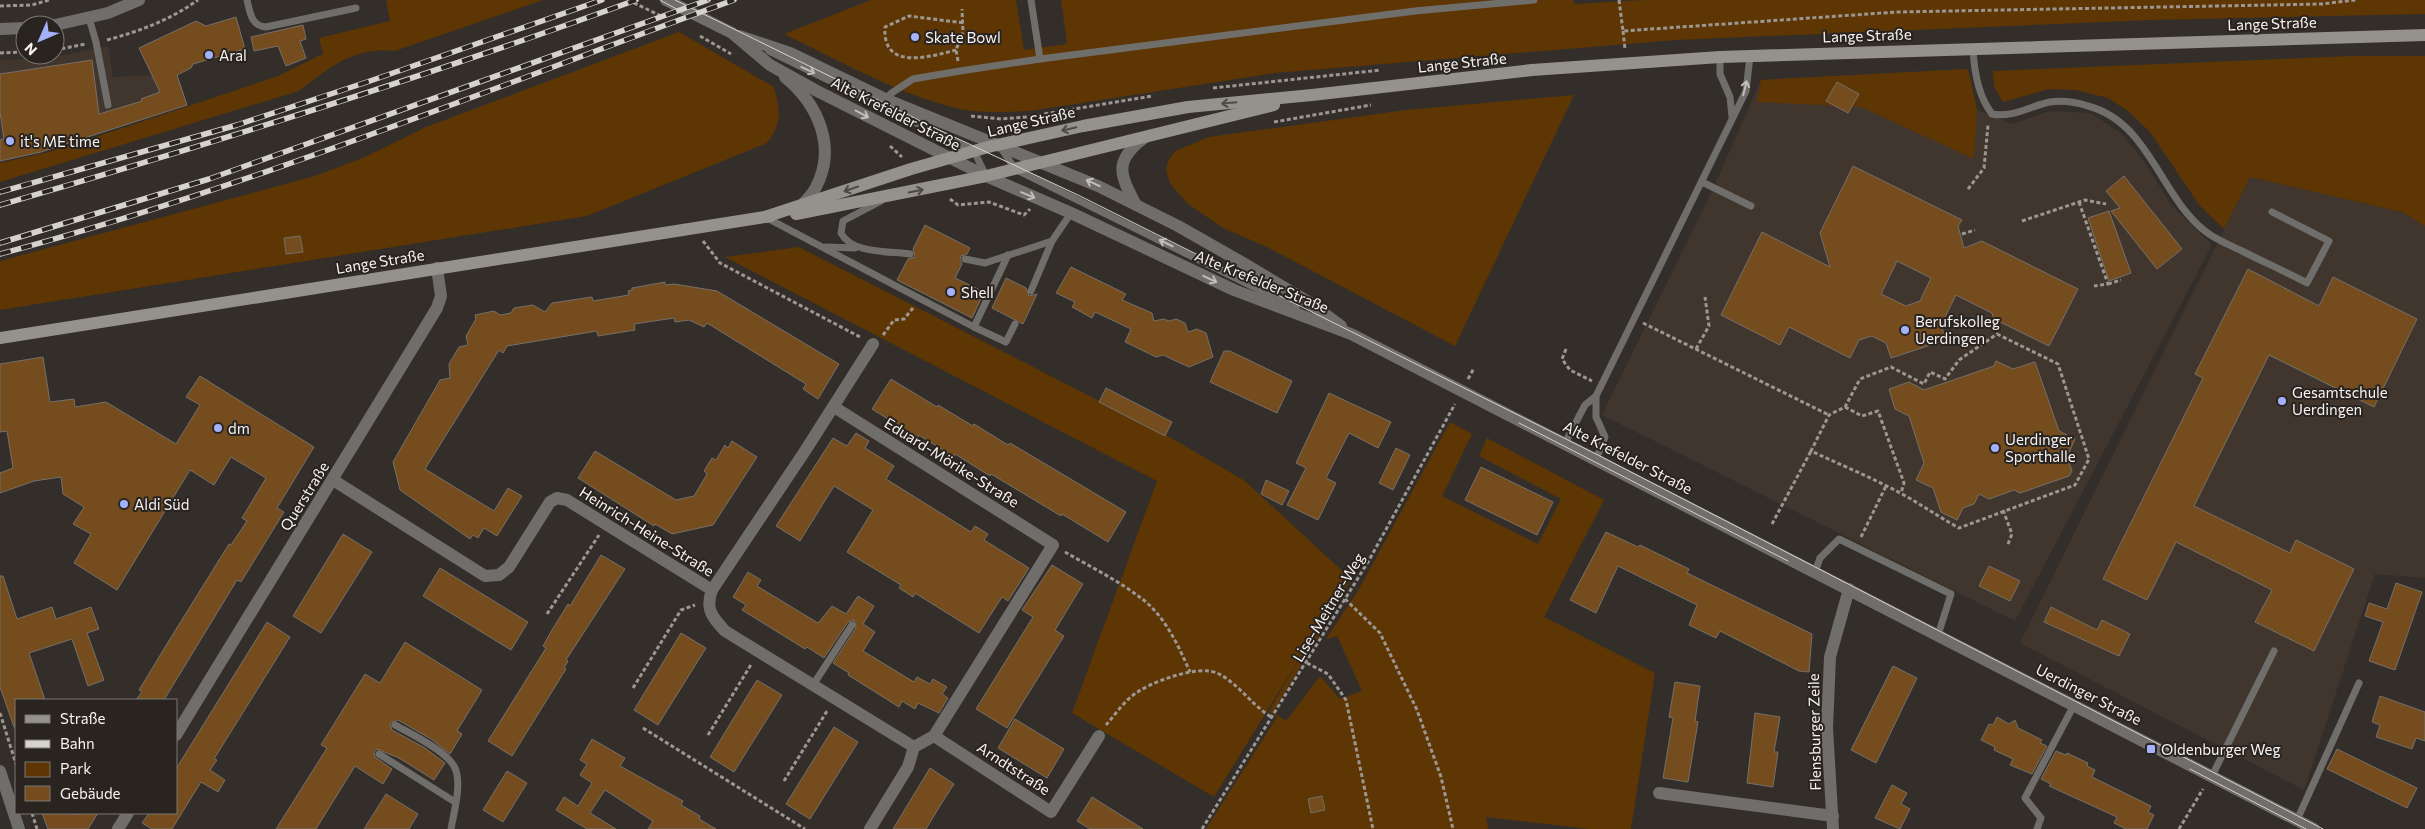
<svg xmlns="http://www.w3.org/2000/svg" width="2425" height="829" font-family="Commissioner,sans-serif">
	<style>
		.built { fill: #40362d }
		.green { fill: #5d3604 }
		.building { fill: #754c1d; stroke: #75706a; fill-rule: evenodd }
		.lines { fill: none; stroke-linecap: round; stroke-linejoin: round }
		.path { stroke: #9c9793; stroke-width: 3; stroke-dasharray: 4 2.5; stroke-linecap: butt }
		.service { stroke: #706e6b; stroke-width: 7 }
		.minor { stroke: #706e6b; stroke-width: 12 }
		.tertiary { stroke: #706e6b; stroke-width: 12 }
		.secondary { stroke: #95918d; stroke-width: 12 }
		.tram { stroke: #d6d2ce; stroke-width: 1 }
		.rail-casing { stroke: #d6d2ce; stroke-width: 5.5 }
		.rail { stroke: #292420; stroke-width: 4; stroke-dasharray: 11; stroke-linecap: butt }
		.oneway { stroke: #c1bebb }
		.oneway2 { stroke: #4f4a46 }
		.poi-dot { fill: #a4b2fc; stroke: #292420; stroke-width: 2 }
		.labels { text-anchor: middle; dominant-baseline: central; stroke-width: 4; stroke-linejoin: round; paint-order: stroke }
		.street-label { font-size: 15px; fill: #f7f3f0; stroke: #292420 }
		.poi-label { font-size: 15px; fill: #f7f3f0; stroke: #292420; text-anchor: start }
	</style>
	<rect width="100%" height="100%" fill="#332e29"/>
	<g class="built">
		<path d="M108 46 113 77 154 75 167 112 42 152 0 162V60L50 58Z"/>
		<path d="M1968 69 1977 110 2013 124 2050 111 2091 113 2122 134 2146 164 2171 205 2212 245 2015 621 1602 415 1714 187 1761 80Z"/>
		<path d="M2250 177 2402 212 2425 226V578L2375 574 2304 790 2020 643Z"/>
	</g>
	<g class="green">
		<path d="M386 0H543L395 51C355 46 329 68 299 91L0 182V163L49 152 129 126 278 76 323 54 319 38 390 21Z"/>
		<path d="M871 0H1016L1024 50 1067 44 1061 0H1573L1575 4 1644 0H2425V14L2151 20 1676 40 1275 73 1030 111C1004 112 977 114 951 107 892 91 838 60 784 34Z"/>
		<path d="M679 32 774 87C780 110 783 123 767 143L587 216 0 310V261L315 176 365 157 426 127Z"/>
		<path d="M2351 56H2425V226L2402 212 2250 177 2224 229 2200 206 2150 132 2128 111 2108 98 2075 90 2049 89 2003 102 1994 86 1993 71Z"/>
		<path d="M1968 69 1977 110 1974 159 1861 107 1757 102 1761 80Z"/>
		<path d="M1574 95 1455 346 1267 247 1223 228 1188 204 1171 185 1166 171 1168 161 1175 151 1209 137 1406 110Z"/>
		<path d="M799 247 1166 435 1245 481 1352 580 1328 611 1332 614 1273 712 1286 721 1320 676 1340 699 1362 691 1337 636 1326 639 1359 589 1450 422 1472 434 1442 496 1538 544 1561 499 1479 456 1487 438 1604 500 1544 617 1655 673 1631 829H1589L1486 817 1488 829H1206L1277 717 1269 711 1304 651 1214 797 1072 713 1157 481 725 257Z"/>
	</g>
	<g class="building">
		<path d="M236 17 245 49 193 64 191 68 177 75 187 105 41 152 0 161V140L4 139 0 112V74L92 60 99 114 142 101 141 99 160 92 139 48 196 21 206 26Z"/>
		<path d="M303 25 306 39 300 41 306 58 286 66 278 46 254 51 251 37Z"/>
		<path d="M1837 82 1859 94 1848 113 1826 101Z"/>
		<path d="M1853 166 1962 220 1958 226 1964 248 1982 241 2078 289 2049 346 1994 319 1992 313 1956 295 1941 325 1946 340 1891 358 1886 343 1872 336 1859 340 1850 358 1789 327 1780 345 1721 315 1762 232 1830 267 1820 233ZM1897 261 1931 278 1920 301 1906 306 1881 294Z"/>
		<path d="M2124 176 2182 249 2157 269 2111 211 2120 208 2106 191Z"/>
		<path d="M2109 211 2131 273 2109 281 2088 218Z"/>
		<path d="M925 225 970 248 967 254 961 256 960 260 962 264 955 278 984 292 972 318 897 280 908 259 915 257 913 249Z"/>
		<path d="M300 236 303 252 286 254 284 238Z"/>
		<path d="M1071 267 1126 294 1122 300 1152 313 1154 321 1164 319 1169 321 1176 319 1185 323 1188 332 1197 329 1206 333 1213 357 1189 367 1163 355 1156 357 1125 342 1131 329 1095 312 1092 318 1072 307 1075 302 1056 293Z"/>
		<path d="M2248 269 2319 306 2333 277 2417 319 2374 407 2269 355 2194 506 2290 553 2296 540 2354 569 2314 651 2255 622 2272 590 2176 542 2147 600 2103 579 2203 378 2195 374Z"/>
		<path d="M1006 278 1026 288 1029 296 1037 294 1023 324 992 308Z"/>
		<path d="M665 282V285L674 284 717 291 839 364 818 399 803 389 806 384 707 323 704 327 689 320 675 322 674 318 634 324 635 330 598 336 597 331 507 346 503 353 499 350 425 469 494 511 508 488 522 496 497 536 484 528 478 538 473 535 470 539 400 490 393 462 440 380 450 378 449 364 459 347 468 345 466 336 476 319 475 315 494 311 500 315 511 313 514 308 533 305 545 312 552 303 592 297 593 301 629 295 628 291 632 290V288Z"/>
		<path d="M1224 351H1230L1292 381 1277 413 1210 382Z"/>
		<path d="M43 357 50 402 74 399 75 407 106 402 176 444 200 405 186 397 200 376 314 447 277 508 284 512 241 582 237 580 164 700H136L142 692 139 690 170 639 229 544 231 545 247 521 242 518 266 478 231 457 214 485 190 470 117 590 74 563 91 534 73 524 84 507 63 494 61 477 34 481 0 493V473L13 468 7 431 0 432V364Z"/>
		<path d="M1996 361 2013 369 2035 362 2059 431 2075 439 2067 457 2072 471 2069 476 2020 493 2014 490 1989 499 1979 494 1974 504 1963 508 1957 520 1941 512 1933 488 1916 480 1924 463 1909 416 1895 409 1889 389 1909 382 1924 390 1994 366Z"/>
		<path d="M891 379 937 407 938 405 973 426 974 424 1008 445 1010 443 1126 512 1108 542 1062 514 1061 516 991 474 990 476 955 454 954 457 919 435 918 438 872 409Z"/>
		<path d="M1106 388 1172 422 1165 436 1099 402Z"/>
		<path d="M1329 393 1391 422 1378 448 1349 433 1326 478 1336 483 1318 520 1287 505 1306 468 1296 463Z"/>
		<path d="M856 433 869 441 865 448 894 466 886 479 971 532 975 526 988 534 984 540 1029 568 1008 601 1002 597 979 633 915 593 913 597 899 588 901 585 847 552 873 510 834 486 800 541 776 526 833 438 847 446Z"/>
		<path d="M732 441 757 457 713 525 672 534 655 524 654 526 578 478 595 451 676 500 694 496 707 474 704 471 712 458 716 460 725 445 728 448Z"/>
		<path d="M1396 448 1410 455 1393 490 1379 483Z"/>
		<path d="M1481 467 1553 502 1537 535 1465 500Z"/>
		<path d="M1266 480 1289 491 1282 505 1261 494Z"/>
		<path d="M1606 532 1638 547 1640 545 1689 569 1687 573 1812 634 1809 672 1799 671 1720 631 1716 638 1689 625 1697 605 1618 566 1596 613 1570 600Z"/>
		<path d="M343 534 372 552 321 633 293 616Z"/>
		<path d="M601 555 625 569 566 660 568 661 564 668 566 669 512 756 488 741 546 648 543 646 552 630 568 604 570 606Z"/>
		<path d="M1052 565 1083 584 1055 630 1064 636 1007 728 976 709 1033 617 1022 610Z"/>
		<path d="M1989 566 2020 581 2010 601 1979 586Z"/>
		<path d="M440 568 528 622 511 650 423 596Z"/>
		<path d="M748 572 761 580 757 586 818 623 832 606 846 614 858 596 874 606 863 624 875 632 863 651 914 682 917 677 930 684 933 679 947 687 942 694 948 698 939 713 918 703 915 709 902 701 899 707 848 675 849 673 833 663 856 628 854 620 848 622 824 658 807 647 805 649 742 610 746 605 733 597Z"/>
		<path d="M0 576H3L17 619 52 607 56 619 91 607 99 629 87 633 104 680 88 686 72 639 29 653 45 700H16V727H14L0 687Z"/>
		<path d="M2396 583 2422 592 2395 670 2369 661 2383 622 2365 616 2369 603 2387 609Z"/>
		<path d="M2051 607 2097 630 2102 620 2130 634 2119 656 2044 622Z"/>
		<path d="M267 622 290 637 214 759 217 760 210 770 225 780 218 792 201 782 172 829H152L142 823 149 813H176V769Z"/>
		<path d="M681 633 706 648 658 725 634 710Z"/>
		<path d="M405 642 482 690 457 731 462 734 450 754 431 739 398 720 390 723 392 730 425 748 445 763 434 780 399 758 377 749 374 752 375 757 392 769 383 784 355 766 316 829H276L327 748 321 745 365 674 380 683Z"/>
		<path d="M1893 666 1917 678 1876 763 1851 750Z"/>
		<path d="M757 680 782 695 734 772 710 757Z"/>
		<path d="M1675 682 1700 686 1695 721 1698 722 1688 782 1663 778 1673 718 1669 717Z"/>
		<path d="M2380 696 2425 712V741L2416 738 2412 749 2376 737 2380 725 2372 722Z"/>
		<path d="M1755 713 1780 717 1774 752H1778L1773 787 1747 783Z"/>
		<path d="M1997 717 2009 724 2015 720 2018 728 2042 740 2040 743 2047 746 2032 774 2010 765 2013 759 1994 750 1995 747 1981 740 1989 724 1993 725Z"/>
		<path d="M1015 719 1064 749 1047 778 998 748Z"/>
		<path d="M834 727 858 742 810 819 786 804Z"/>
		<path d="M592 739 625 758 620 766 683 801 681 805 700 816 699 819 716 829H648L653 821 605 790 590 813 616 829H587L556 810 564 797 578 806 592 783 580 775 587 764 580 760Z"/>
		<path d="M2337 749 2417 788 2407 808 2327 769Z"/>
		<path d="M2056 751 2066 755 2067 753 2088 763 2087 766 2095 770 2092 777 2151 806 2148 812 2154 815 2147 829H2126L2114 823 2117 817 2049 786 2051 784 2041 779Z"/>
		<path d="M930 768 954 784 943 801 926 829H893Z"/>
		<path d="M507 771 527 783 503 822 483 810Z"/>
		<path d="M1892 785 1907 793 1901 804 1910 809 1900 829 1875 818Z"/>
		<path d="M386 794 418 814 409 829H364Z"/>
		<path d="M1322 796 1325 810 1311 813 1308 799Z"/>
		<path d="M1092 797 1143 829H1090L1077 821Z"/>
		<path d="M42 813 79 814 98 813 88 829H48Z"/>
	</g>
	<g class="lines">
		<g class="path">
			<path d="M628 0 661 16"/>
			<path d="M1619 0 1623 31 1897 12 2322 4 2356 0"/>
			<path d="M0 6 32 5 49 0"/>
			<path d="M1623 31 1625 49"/>
			<path d="M700 36 731 54"/>
			<path d="M107 40C140 31 170 20 198 0"/>
			<path d="M55 50 86 44"/>
			<path d="M956 50C929 57 882 71 885 27L909 16 964 23"/>
			<path d="M0 53 25 52"/>
			<path d="M958 61 956 50 963 32 962 9"/>
			<path d="M1213 88 1381 70"/>
			<path d="M1038 115 1152 96"/>
			<path d="M971 116 1001 119 1039 116"/>
			<path d="M1274 122 1371 105"/>
			<path d="M890 146 902 157"/>
			<path d="M1968 189 1984 168 1988 125"/>
			<path d="M950 199 958 205 989 202 1024 215 1030 209"/>
			<path d="M2079 202 2108 284 2094 286"/>
			<path d="M2022 221 2085 200 2106 204"/>
			<path d="M1962 234 1975 230"/>
			<path d="M703 241 720 263 860 337"/>
			<path d="M2108 284 2121 280"/>
			<path d="M1643 323 1829 415"/>
			<path d="M1997 334 2058 364 2089 459 2075 485 1959 528C1939 517 1922 505 1902 494 1873 478 1841 465 1811 451L1829 415 1845 407 1860 379 1891 367 1924 384 1930 372 1945 379 1959 360Z"/>
			<path d="M883 335 894 320 904 319 913 308"/>
			<path d="M1566 349 1562 359 1570 370 1592 381"/>
			<path d="M1696 349 1709 326 1705 297"/>
			<path d="M1468 379 1474 368"/>
			<path d="M1845 407 1862 416 1878 411 1904 483 1901 493"/>
			<path d="M2003 510 2012 534 2008 544"/>
			<path d="M1772 524 1811 451"/>
			<path d="M1861 537 1886 486"/>
			<path d="M1065 552C1089 566 1119 581 1141 598 1165 616 1178 645 1190 672"/>
			<path d="M1345 599 1380 633 1417 710 1441 777 1453 829"/>
			<path d="M547 614 599 535"/>
			<path d="M1307 663 1328 674 1346 700 1373 829"/>
			<path d="M633 688 681 610 695 605"/>
			<path d="M0 713 16 764"/>
			<path d="M1106 725C1114 716 1122 704 1132 696 1147 683 1200 663 1219 674 1240 685 1252 706 1273 718"/>
			<path d="M643 728 805 829"/>
			<path d="M708 735 752 663"/>
			<path d="M784 781 827 711"/>
			<path d="M32 813 37 829"/>
			<path d="M1202 829 1368 562 1455 404"/>
			<path d="M2179 829 2203 789"/>
		</g>
		<g class="service">
			<path d="M247 0C250 12 251 26 266 27L356 8"/>
			<path d="M1031 0 1040 59"/>
			<path d="M89 18 96 42 108 105"/>
			<path d="M1973 48C1974 71 1978 96 1992 114 2013 118 2030 106 2050 102 2063 100 2076 102 2088 106 2149 122 2160 196 2205 231 2216 240 2230 245 2242 251 2264 262 2286 272 2307 283L2329 241 2272 212"/>
			<path d="M769 51 974 151 985 174"/>
			<path d="M1720 57V74L1730 97 1732 117"/>
			<path d="M885 99 893 92 913 79 960 71 1040 59 1415 11 1534 0"/>
			<path d="M1001 148 1015 169 1296 308"/>
			<path d="M1702 182 1751 206"/>
			<path d="M881 201 843 221 841 233C852 254 888 251 910 254"/>
			<path d="M765 217 974 327 1008 255"/>
			<path d="M826 247 855 248"/>
			<path d="M965 259 985 263 1052 241 1071 213"/>
			<path d="M1031 291 1052 241"/>
			<path d="M974 327 1006 342 1015 324"/>
			<path d="M1596 396V417L1605 437 1596 459"/>
			<path d="M1565 443 1585 405 1596 396 1746 91 1750 56"/>
			<path d="M1815 572 1820 558 1839 539 1951 594 1938 635"/>
			<path d="M813 685 852 625"/>
			<path d="M395 725C411 734 447 751 455 768 462 784 454 812 451 829"/>
			<path d="M379 754 455 802"/>
			<path d="M2212 776 2274 651"/>
			<path d="M2297 820 2359 683"/>
			<path d="M2037 829 2041 818 2025 798 2074 705"/>
		</g>
		<g class="minor">
			<path d="M834 407 1053 545 934 736 914 747 908 767 870 829"/>
			<path d="M333 480 485 576 499 575 509 567 550 502 557 498 567 500 712 590C705 609 712 617 725 631L914 747"/>
			<path d="M712 590 805 451 873 344"/>
			<path d="M176 735 437 308 441 296 437 268"/>
			<path d="M934 736 1051 812 1099 736"/>
			<path d="M1659 793 1833 816"/>
			<path d="M118 829 128 813"/>
			<path d="M1833 829 1827 728 1830 657 1849 589"/>
		</g>
		<g class="tertiary">
			<path d="M666 0 732 33 770 65 817 91 986 176 1071 213 1234 290 1351 334 2314 829"/>
			<path d="M55 25 108 13 139 0"/>
			<path d="M0 29 25 28"/>
			<path d="M739 36 790 53 885 99 1098 186 1178 226 1243 263 1310 303 1341 326"/>
			<path d="M785 77C818 104 837 147 816 187 813 194 806 200 802 205"/>
			<path d="M1136 205C1120 175 1113 161 1144 138"/>
			<path d="M0 771 19 829"/>
		</g>
		<g class="secondary">
			<path d="M796 214 986 176 1274 105"/>
			<path d="M765 217 911 169 988 147 1083 126 1188 107 1312 95 1532 70 1720 57 2425 35"/>
			<path d="M0 338 771 216"/>
		</g>
		<g class="tram">
			<path d="M660 0 682 12"/>
			<path d="M675 0 935 128 1078 195 1598 455 2323 829"/>
			<path d="M1519 423 1788 561"/>
			<path d="M2190 769 2306 829"/>
		</g>
		<g class="rail-casing">
			<g id="rail">
				<path d="M0 192 237 125 370 81 602 0"/>
				<path d="M0 205C214 143 426 77 636 0"/>
				<path d="M0 243 209 179 708 0"/>
				<path d="M0 254C251 187 491 88 734 0"/>
			</g>
		</g>
		<use href="#rail" class="rail"/>
	</g>
	<defs><path id="oneway-shaft" d="M-6 0H5M1.5-3L5.5 0L1.5 3" fill="none" stroke-width="1.6" stroke-linecap="round" stroke-linejoin="round" transform="scale(1.25)"/></defs>
	<g class="oneway">
		<use href="#oneway-shaft" transform="translate(808 70) rotate(25)"/>
		<use href="#oneway-shaft" transform="translate(1745 88) rotate(-76)"/>
		<use href="#oneway-shaft" transform="translate(862 114) rotate(28)"/>
		<use href="#oneway-shaft" transform="translate(1093 183) rotate(-155)"/>
		<use href="#oneway-shaft" transform="translate(1028 195) rotate(23)"/>
		<use href="#oneway-shaft" transform="translate(1166 243) rotate(-154)"/>
		<use href="#oneway-shaft" transform="translate(1210 279) rotate(25)"/>
	</g>
	<g class="oneway2">
		<use href="#oneway-shaft" transform="translate(1229 103) rotate(175)"/>
		<use href="#oneway-shaft" transform="translate(1069 129) rotate(167)"/>
		<use href="#oneway-shaft" transform="translate(851 189) rotate(161)"/>
		<use href="#oneway-shaft" transform="translate(916 191) rotate(-12)"/>
	</g>
	<g class="poi-dot">
		<circle cx="915" cy="37" r="5"/>
		<circle cx="209" cy="55" r="5"/>
		<circle cx="10" cy="141" r="5"/>
		<circle cx="951" cy="292" r="5"/>
		<circle cx="1905" cy="330" r="5"/>
		<circle cx="2282" cy="401" r="5"/>
		<circle cx="218" cy="428" r="5"/>
		<circle cx="1995" cy="448" r="5"/>
		<circle cx="124" cy="504" r="5"/>
		<rect x="2146" y="744" width="10" height="10" rx="2.5"/>
	</g>
	<g class="labels">
		<g class="street-label">
			<text transform="translate(2272 23) rotate(-2)">Lange Straße</text>
			<text transform="translate(1867 35) rotate(-2)">Lange Straße</text>
			<text transform="translate(1462 62) rotate(-6)">Lange Straße</text>
			<text transform="translate(896 113) rotate(27)">Alte Krefelder Straße</text>
			<text transform="translate(1031 121) rotate(-13)">Lange Straße</text>
			<text transform="translate(380 261) rotate(-9)">Lange Straße</text>
			<text transform="translate(1262 281) rotate(22)">Alte Krefelder Straße</text>
			<text transform="translate(1628 457) rotate(27)">Alte Krefelder Straße</text>
			<text transform="translate(952 462) rotate(32)">Eduard-Mörike-Straße</text>
			<text transform="translate(304 496) rotate(-58)">Querstraße</text>
			<text transform="translate(647 531) rotate(32)">Heinrich-Heine-Straße</text>
			<text transform="translate(1328 607) rotate(-59)">Lise-Meitner-Weg</text>
			<text transform="translate(2089 694) rotate(27)">Uerdinger Straße</text>
			<text transform="translate(1814 732) rotate(-91)">Flensburger Zeile</text>
			<text transform="translate(1014 768) rotate(33)">Arndtstraße</text>
		</g>
		<g class="poi-label">
			<text x="925" y="37">Skate Bowl</text>
			<text x="219" y="55">Aral</text>
			<text x="20" y="141">it's ME time</text>
			<text x="961" y="292">Shell</text>
			<text x="1915" y="321">Berufskolleg<tspan x="1915" dy="17">Uerdingen</tspan></text>
			<text x="2292" y="392">Gesamtschule<tspan x="2292" dy="17">Uerdingen</tspan></text>
			<text x="228" y="428">dm</text>
			<text x="2005" y="439">Uerdinger<tspan x="2005" dy="17">Sporthalle</tspan></text>
			<text x="134" y="504">Aldi Süd</text>
			<text x="2161" y="749">Oldenburger Weg</text>
		</g>
	</g>
	<rect x="15" y="699" width="162" height="115" fill="#292420" stroke="#7b7773"/>
	<rect x="25" y="715" width="25" height="8" fill="#95918d" stroke="#7b7773"/>
	<text x="60" y="724" font-size="15" fill="#f7f3f0">Straße</text>
	<rect x="25" y="740" width="25" height="8" fill="#d6d2ce" stroke="#7b7773"/>
	<text x="60" y="749" font-size="15" fill="#f7f3f0">Bahn</text>
	<rect x="25" y="762" width="25" height="15" fill="#5d3604" stroke="#7b7773"/>
	<text x="60" y="774" font-size="15" fill="#f7f3f0">Park</text>
	<rect x="25" y="786" width="25" height="15" fill="#754c1d" stroke="#7b7773"/>
	<text x="60" y="799" font-size="15" fill="#f7f3f0">Gebäude</text>
	<g transform="translate(40 40) rotate(225)"><circle r="24" fill="#292420" stroke="#7b7773"/>
	<path d="M0-4L9 19L0 12L-9 19Z" fill="#a4b2fc"/>
	<text y="-8" font-size="14" font-weight="bold" text-anchor="middle" fill="#f7f3f0">N</text>
	</g>
</svg>
